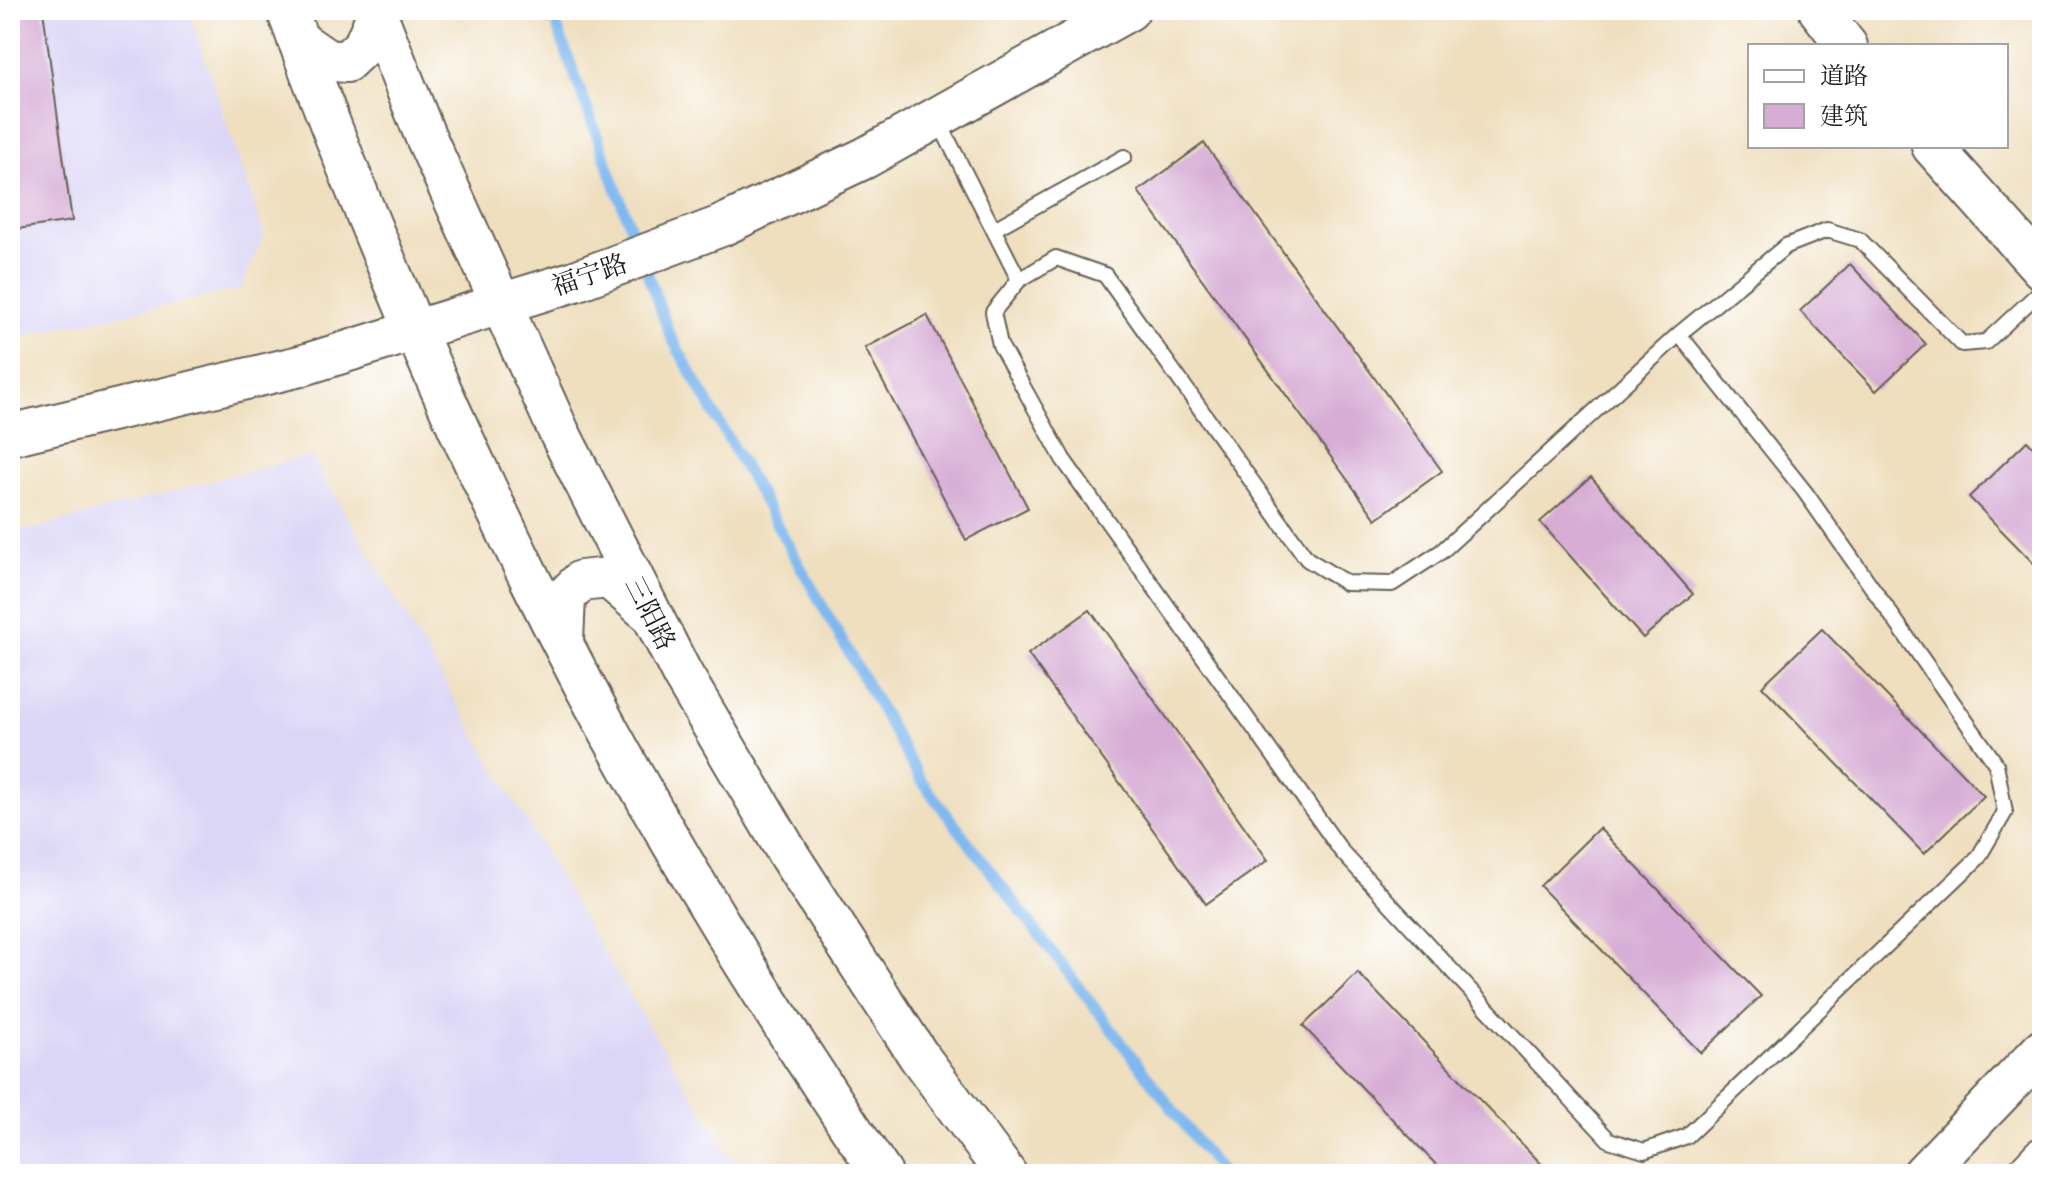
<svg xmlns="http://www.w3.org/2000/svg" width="2052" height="1184" font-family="'Gentium Book Plus','Noto Serif SC',serif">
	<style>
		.built { fill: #dcd6f6 }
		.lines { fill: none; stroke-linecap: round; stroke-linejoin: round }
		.stream { stroke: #7fb8ef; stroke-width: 11 }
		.building { fill: #d7add6 }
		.lane-casing { stroke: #666055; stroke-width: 18 }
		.secondary-casing { stroke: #666055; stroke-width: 44 }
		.lane { stroke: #fff; stroke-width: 14 }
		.secondary { stroke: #fff; stroke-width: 40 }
		.labels { text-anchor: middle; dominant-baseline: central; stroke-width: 6; stroke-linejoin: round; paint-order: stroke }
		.street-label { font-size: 26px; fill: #1c1c1c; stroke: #fff }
	</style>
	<rect width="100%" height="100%" fill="#fff"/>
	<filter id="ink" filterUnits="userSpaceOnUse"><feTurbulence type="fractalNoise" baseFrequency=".0125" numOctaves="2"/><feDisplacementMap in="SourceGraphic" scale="16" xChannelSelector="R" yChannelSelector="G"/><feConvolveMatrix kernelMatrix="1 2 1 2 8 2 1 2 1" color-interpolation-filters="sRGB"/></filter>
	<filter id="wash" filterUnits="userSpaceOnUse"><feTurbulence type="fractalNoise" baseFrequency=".006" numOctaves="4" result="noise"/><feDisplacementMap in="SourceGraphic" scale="32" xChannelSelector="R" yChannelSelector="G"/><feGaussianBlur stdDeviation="1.8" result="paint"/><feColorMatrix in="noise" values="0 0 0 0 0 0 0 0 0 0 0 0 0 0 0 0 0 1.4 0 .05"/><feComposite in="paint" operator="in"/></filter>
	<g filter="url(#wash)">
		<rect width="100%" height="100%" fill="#efdfbf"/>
		<g class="built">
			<path d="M10 10H188L264 233 241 289 10 338Z"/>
			<path d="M311 455 618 977 742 1174H10V532L32 529Z"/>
		</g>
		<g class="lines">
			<path class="stream" d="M551 10 670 335 920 779 1222 1174"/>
		</g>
		<g id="blocks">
			<g class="building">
				<path d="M10 10H43L72 221 10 230Z"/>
				<path d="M1204 143 1442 471 1376 519 1138 191Z"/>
				<path d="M1850 264 1926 344 1876 391 1800 311Z"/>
				<path d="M927 315 1028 508 966 540 865 348Z"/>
				<path d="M2027 441 2042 457V572L1969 497Z"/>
				<path d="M1591 477 1693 594 1643 638 1540 522Z"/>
				<path d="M1090 610 1268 860 1206 904 1028 654Z"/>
				<path d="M1822 629 1984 796 1924 854 1762 686Z"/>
				<path d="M1599 828 1761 996 1701 1053 1540 886Z"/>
				<path d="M1358 973 1551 1174H1445L1303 1026Z"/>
			</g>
		</g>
	</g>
	<g filter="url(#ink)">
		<use href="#blocks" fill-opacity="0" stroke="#666055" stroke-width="2"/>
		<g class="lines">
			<g class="lane-casing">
				<g id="lane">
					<path d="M938 120 1019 280"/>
					<path d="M994 229 1124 157"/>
					<path d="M1679 334 1805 492 1996 764 2005 812 1978 858 1687 1136 1644 1151 1609 1140 1342 852 1063 459 1000 345 993 312 1019 280 1056 258 1105 275 1307 559 1346 583 1392 584 1442 551 1679 334 1786 246 1827 230 1860 240 1962 344 1986 342 2042 290"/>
				</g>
			</g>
			<g class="secondary-casing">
				<g id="secondary">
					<path d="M287 10C371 238 471 470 584 685 673 853 774 1017 882 1174"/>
					<path d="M375 10 424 133 559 432 682 674 790 857 918 1055 1006 1174"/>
					<path d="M1819 10 1847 46"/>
					<path d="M298 40 327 60 346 62 364 45 377 15"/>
					<path d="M1932 146 2042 269"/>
					<path d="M10 435 300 366 575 281 721 226 865 158 1129 10"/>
					<path d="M563 641 565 597 581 581 609 578 645 609"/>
					<path d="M1923 1174 2042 1050"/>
					<path d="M2027 1174 2042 1158"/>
				</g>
			</g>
			<use href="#lane" class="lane"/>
			<use href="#secondary" class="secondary"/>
		</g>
	</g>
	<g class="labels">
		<g class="street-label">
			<text transform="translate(589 274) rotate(-19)">福宁路</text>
			<text transform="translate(651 613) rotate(63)">三阳路</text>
		</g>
	</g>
	<rect width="2052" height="1184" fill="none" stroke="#fff" stroke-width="40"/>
	<rect x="1748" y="44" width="260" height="104" fill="#ffffff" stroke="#a4a4a4" stroke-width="2"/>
	<rect x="1764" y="70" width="40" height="12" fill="#ffffff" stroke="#a4a4a4" stroke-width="2"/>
	<text x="1820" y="84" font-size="24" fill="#1c1c1c">道路</text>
	<rect x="1764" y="104" width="40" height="24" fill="#d7add6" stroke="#a4a4a4" stroke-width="2"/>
	<text x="1820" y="124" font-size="24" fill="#1c1c1c">建筑</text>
</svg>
